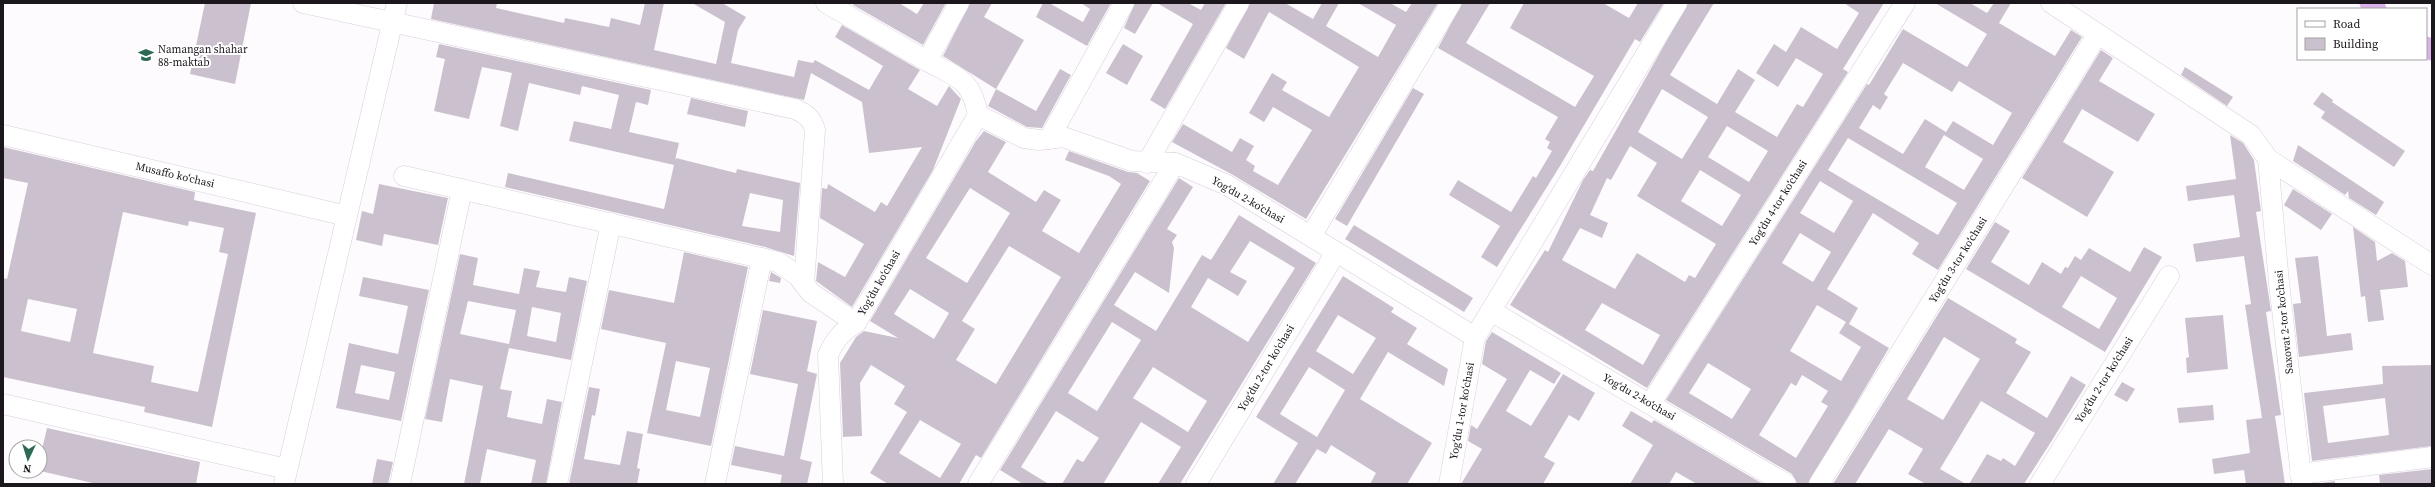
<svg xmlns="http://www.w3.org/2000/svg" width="2435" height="487" font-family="'Source Serif 4',serif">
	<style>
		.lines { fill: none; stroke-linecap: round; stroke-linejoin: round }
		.canal { stroke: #dab2e9; stroke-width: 19 }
		.building { fill: #cbc1ce; fill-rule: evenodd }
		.minor-casing { stroke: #d9cfdc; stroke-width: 21 }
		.minor { stroke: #fff; stroke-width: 20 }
		.labels { text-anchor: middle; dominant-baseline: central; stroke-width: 4; stroke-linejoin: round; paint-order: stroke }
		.poi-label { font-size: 11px; fill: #1b171c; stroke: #fff; text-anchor: start }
		.street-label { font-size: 11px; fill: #1b171c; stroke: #fff }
	</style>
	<rect width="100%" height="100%" fill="#fdfbfd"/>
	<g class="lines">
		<g class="canal">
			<path d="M2369 3 2377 9"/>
			<path d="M2426 46 2432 51"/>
		</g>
	</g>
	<g class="building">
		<path d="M205 3H251L235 84 190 74Z"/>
		<path d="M434 3H497L496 8 564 23 565 18 609 27 611 18 640 25 645 3H664L654 50 716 64 725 22 692 3H722L746 17 738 30 731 63 794 77 798 60 813 63 815 60 869 90 883 66 835 37 842 25 920 70 908 89 937 106 949 86 961 99 933 170 852 307 816 281 818 262 845 277 864 244 820 218 822 188 827 189 828 184 875 212 881 202 887 206 922 147 869 153 862 102 811 73 804 100 431 19Z"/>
		<path d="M854 3H899L917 14 924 3H946L923 45 853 5Z"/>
		<path d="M970 3H992L984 17 1024 40 996 89 943 56Z"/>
		<path d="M1043 3H1049L1083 22 1090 9 1081 3H1111L1087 46 1036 17Z"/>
		<path d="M1135 3H1153L1135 34 1124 28Z"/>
		<path d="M1157 3H1188L1201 10 1205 3H1226L1165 109 1150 100 1193 24Z"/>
		<path d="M1250 3H1285L1313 19 1322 3H1339L1326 26 1378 57 1396 25 1358 3H1390L1406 12 1412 3H1438L1306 219 1233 175 1172 142 1183 124 1232 152 1240 138 1254 146 1246 160 1255 166 1253 171 1278 185 1312 130 1273 107 1264 122 1249 113 1272 73 1287 82 1282 90 1329 117 1359 67 1269 12 1244 59 1226 48Z"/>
		<path d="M1462 3H1490L1466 43 1575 107 1594 76 1510 28 1524 3H1603L1629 18 1638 3H1664L1640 42 1635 39 1560 166 1497 267 1481 257 1500 226 1449 195 1458 180 1511 212 1533 176 1536 178 1552 151 1547 148 1550 142 1545 139 1558 117 1438 48Z"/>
		<path d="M1688 3H1714L1670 75 1717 104 1738 69 1755 80 1735 112 1777 137 1797 104 1803 107 1823 74 1796 58 1778 87 1756 73 1774 44 1786 52 1801 27 1837 49 1859 13 1844 3H1884L1843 69 1848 72 1647 388 1510 305 1545 250 1548 252 1583 180 1590 170 1593 171ZM1662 89 1708 117 1682 159 1638 132ZM1727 126 1768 151 1749 182 1708 157ZM1630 146 1657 163 1637 196 1716 244 1695 278 1689 275 1685 282 1637 253 1615 289 1562 260 1580 228 1602 238 1608 223 1590 215 1607 178 1611 180ZM1700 170 1741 195 1722 226 1681 201ZM1602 303 1660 335 1643 365 1585 330Z"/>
		<path d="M1935 3H1970L1987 13 1994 3H2011L1999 23 2055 56 2071 30 2082 37 1938 270 1912 254 1919 243 1873 213 1827 289 1858 308 1849 324 1889 348 1808 484H1797L1792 474 1666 400 1867 84 1869 85 1903 29 1967 67 1987 34ZM1903 63 1952 92 1959 81 2012 113 1993 145 1953 121 1946 132 1925 119 1903 154 1859 128 1873 105 1880 110 1888 97 1884 94ZM1944 135 1983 159 1964 190 1925 167ZM1848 138 1957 203 1938 235 1828 170ZM1820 181 1853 201 1834 233 1800 213ZM1800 233 1831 252 1813 282 1782 263ZM1817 305 1846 322 1839 333 1861 347 1841 381 1790 351ZM1708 363 1751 389 1732 419 1689 393ZM1802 375 1828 391 1821 402 1828 406 1796 458 1759 435 1791 383 1796 386Z"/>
		<path d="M439 44 651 90 648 105 636 102 629 132 679 143 675 160 676 158 736 173 737 169 800 183 794 256 765 247 505 187 508 173 664 209 674 165 569 141 574 121 611 129 619 95 582 86 580 95 529 83 518 131 500 126 512 73 482 67 469 119 434 111 445 59 436 57ZM750 193 783 200 780 232 742 226Z"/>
		<path d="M1123 44 1143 56 1127 85 1106 73Z"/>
		<path d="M2101 50 2113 58 2099 81 2155 114 2138 142 2082 109 2063 142 2114 172 2087 217 2022 178Z"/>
		<path d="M2185 67 2233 97 2227 106 2181 75Z"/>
		<path d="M1060 69 1071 75 1042 128 1027 127 988 106 996 89 1036 111Z"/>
		<path d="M1413 88 1424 94 1347 226 1335 219Z"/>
		<path d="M2322 92 2333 100 2332 102 2405 151 2394 167 2321 118 2326 110 2325 112 2313 104Z"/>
		<path d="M691 98 748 111 745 127 687 114Z"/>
		<path d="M984 131 1006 142 988 172 1036 202 1044 190 1061 200 1042 231 1079 253 1121 184 1109 176 1065 160 1069 151 1128 172 1137 173 1150 181 981 458 976 455 959 484H888L870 473 907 412 894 404 905 386 871 365 860 383 862 436 843 437 840 363 856 337 864 331 898 338 870 321 976 141ZM970 188 1010 213 967 283 926 258ZM1009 246 1061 277 996 384 956 360 975 329 962 321ZM910 289 949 313 934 339 894 314ZM920 420 961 444 940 478 899 453Z"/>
		<path d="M2230 135 2243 143 2254 160 2261 211 2256 212 2271 311 2266 312 2281 415 2275 416 2285 484H2246L2244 470 2214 474 2212 459 2250 453 2246 420 2262 418 2245 305 2251 304 2244 256 2196 262 2193 244 2240 237 2234 195 2188 201 2186 186 2236 179Z"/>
		<path d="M2298 145 2384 202 2376 215 2349 198 2348 191 2345 195 2293 161Z"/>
		<path d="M3 147 195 192 194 200 256 213 212 427 144 412 145 407 3 377V278L7 279 28 183 3 178ZM123 212 188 226 189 221 224 228 219 252 228 254 198 392 151 382 154 366 93 353ZM28 299 77 309 70 342 21 331Z"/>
		<path d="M1179 178 1193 187 1167 229 1177 235 1172 242 1174 248 1169 293 1135 272 1114 305 1156 331 1202 255 1211 260 1239 215 1316 263 1180 484H1158L1181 447 1141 422 1103 484H1062L1077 459 1083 462 1099 438 1056 411 1021 467 1047 483 1023 484 1000 470ZM1250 241 1295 268 1248 342 1191 307 1208 278 1238 296 1247 281 1230 272ZM1112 322 1141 340 1097 411 1068 393ZM1153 367 1207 401 1188 432 1133 398Z"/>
		<path d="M379 184 448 198 438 245 384 234 382 246 356 240 362 211 373 214Z"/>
		<path d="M2293 189 2332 214 2321 230 2284 205Z"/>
		<path d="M1995 222 2010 231 1991 262 2029 285 2042 262 2061 274 2065 267 2068 268 2075 256 2081 260 2089 248 2130 272 2144 247 2162 257 2105 352 1966 269ZM2081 276 2117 298 2099 329 2062 307Z"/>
		<path d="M1354 225 1473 298 1464 312 1345 239Z"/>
		<path d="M2353 227 2375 242 2377 261 2392 253 2405 261 2408 287 2380 290 2384 320 2368 322 2365 296 2361 297Z"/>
		<path d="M684 252 748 267 711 446 647 433 666 343 601 329 609 290 674 303ZM676 361 710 368 700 417 666 410Z"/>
		<path d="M460 254 478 258 473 285 519 294 524 268 540 271 536 287 566 292 569 277 587 281 571 360 509 348 500 389 512 391 507 417 542 424 547 399 562 402 546 484H531L536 460 487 449 480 484H464L483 386 450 379 442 422 425 419ZM468 301 516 310 509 344 460 334ZM532 307 561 313 556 342 527 336Z"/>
		<path d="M2318 256 2327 336 2351 333 2353 350 2299 357 2293 304 2301 303 2295 258Z"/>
		<path d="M771 272 781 278 780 283 769 281Z"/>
		<path d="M1343 276 1394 308 1391 312 1417 328 1407 344 1448 369 1444 386 1388 352 1360 399 1432 443 1407 484H1370L1376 473 1331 445 1326 454 1317 449 1295 484H1273L1298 443 1256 417ZM1338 315 1376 338 1353 374 1316 351ZM1309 367 1345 390 1317 437 1280 414Z"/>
		<path d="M363 277 429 290 401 421 336 408 349 343 398 354 408 306 359 296ZM361 365 395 372 389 400 355 393Z"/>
		<path d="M1948 298 2017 339 2015 343 2031 352 2006 393 2047 418 2071 376 2086 385 2051 442 2024 484H1969L1987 454 2001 461 2003 458 2015 466 2035 433 1981 401 1940 469 1966 484H1926L1908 474 1923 449 1889 429 1855 484H1833ZM1944 337 1980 359 1943 420 1907 399Z"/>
		<path d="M763 310 817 321 807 371 817 374 800 459 812 462 807 484H780L782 475 731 465 735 446 784 456 798 384 750 374Z"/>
		<path d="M2223 315 2228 369 2187 373 2186 358 2189 357 2185 318Z"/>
		<path d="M1492 332 1561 373 1554 384 1530 370 1506 411 1531 426 1563 374 1595 393 1579 421 1569 415 1544 457 1555 463 1543 484H1461L1482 449 1468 441 1471 425 1477 429 1507 379 1482 364 1486 341Z"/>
		<path d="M2432 365V446L2312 461 2304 393 2383 384 2382 366ZM2385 398 2389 435 2328 443 2323 406Z"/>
		<path d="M2122 382 2135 389 2127 402 2114 395Z"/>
		<path d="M589 387 600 389 595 416 592 415 584 459 620 465 627 431 643 434 637 468 640 469 637 484H569Z"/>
		<path d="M2213 405 2214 420 2179 423 2177 408Z"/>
		<path d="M1631 411 1652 423 1654 420 1763 484H1697L1676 472 1669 484H1630L1653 445 1622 426Z"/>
		<path d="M47 428 200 462 196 484H97L40 471V458Z"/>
		<path d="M377 459 393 462 388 484H372Z"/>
		<path d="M2432 469V484H2380L2379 475Z"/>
		<path d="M2335 481V484H2315Z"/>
	</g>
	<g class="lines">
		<g class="minor-casing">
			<g id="minor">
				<path d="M303 3 795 109C806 114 812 118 815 130L804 284"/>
				<path d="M826 3 927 61"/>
				<path d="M959 3 927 61C958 78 971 78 978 115"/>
				<path d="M2051 3 2251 135 2268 159 2432 265"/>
				<path d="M978 115 1024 138 1039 140 1063 137 1132 161 1175 163 1227 185 1475 337"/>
				<path d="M3 135 347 216"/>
				<path d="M1049 139 1124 3"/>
				<path d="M2268 159 2279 283 2302 484"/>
				<path d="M1147 163 1239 3"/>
				<path d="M404 176 778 262 798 276 811 293 856 323"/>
				<path d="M1311 236 1451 3"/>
				<path d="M1491 311 1786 484"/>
				<path d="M1651 403 1905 3"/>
				<path d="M3 404 287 469"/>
				<path d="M2300 474 2432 457"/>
				<path d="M284 484 397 3"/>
				<path d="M400 484 462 189"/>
				<path d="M557 484 611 223"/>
				<path d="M715 484 762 258"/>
				<path d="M833 484 828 355C835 340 841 332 856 323L978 115"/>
				<path d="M978 484 1175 163"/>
				<path d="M1196 484 1336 252"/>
				<path d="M1449 484 1475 337 1677 3"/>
				<path d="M1819 484 2097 35"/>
				<path d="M2040 484 2169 276"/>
			</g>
		</g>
		<use href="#minor" class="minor"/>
	</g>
	<defs>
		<g id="school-bare" transform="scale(1.2)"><path d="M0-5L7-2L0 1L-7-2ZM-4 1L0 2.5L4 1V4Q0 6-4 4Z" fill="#2e6954" stroke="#fff" stroke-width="2.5" paint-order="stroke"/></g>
	</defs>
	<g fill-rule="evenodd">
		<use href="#school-bare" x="146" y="55"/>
	</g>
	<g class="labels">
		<g class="poi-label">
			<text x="158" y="49">Namangan shahar<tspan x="158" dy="13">88-maktab</tspan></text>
		</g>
		<g class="street-label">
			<text transform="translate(175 175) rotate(13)">Musaffo koʻchasi</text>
			<text transform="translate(1248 200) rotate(30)">Yogʻdu 2-koʻchasi</text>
			<text transform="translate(1778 203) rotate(-58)">Yogʻdu 4-tor koʻchasi</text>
			<text transform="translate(1958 260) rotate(-58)">Yogʻdu 3-tor koʻchasi</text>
			<text transform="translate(879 283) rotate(-60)">Yogʻdu koʻchasi</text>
			<text transform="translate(2284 322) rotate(-96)">Saxovat 2-tor koʻchasi</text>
			<text transform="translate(1266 368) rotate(-59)">Yogʻdu 2-tor koʻchasi</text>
			<text transform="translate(2104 380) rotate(-58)">Yogʻdu 2-tor koʻchasi</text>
			<text transform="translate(1639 397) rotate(30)">Yogʻdu 2-koʻchasi</text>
			<text transform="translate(1462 411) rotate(-80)">Yogʻdu 1-tor koʻchasi</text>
		</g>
	</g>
	<rect width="2435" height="487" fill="none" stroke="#1b171c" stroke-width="8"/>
	<rect x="2297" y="8" width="130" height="52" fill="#ffffff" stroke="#a4a2a4"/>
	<rect x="2305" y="21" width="20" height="6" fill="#ffffff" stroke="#a4a2a4"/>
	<text x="2333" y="28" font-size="12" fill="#1b171c">Road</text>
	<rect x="2305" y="38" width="20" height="12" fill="#cbc1ce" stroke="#a4a2a4"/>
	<text x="2333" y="48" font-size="12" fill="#1b171c">Building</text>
	<g transform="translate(28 459) rotate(184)"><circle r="19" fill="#ffffff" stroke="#a4a2a4"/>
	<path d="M0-3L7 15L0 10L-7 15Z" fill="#2e6954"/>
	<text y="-6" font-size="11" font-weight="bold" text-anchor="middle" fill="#1b171c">N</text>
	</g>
</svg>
